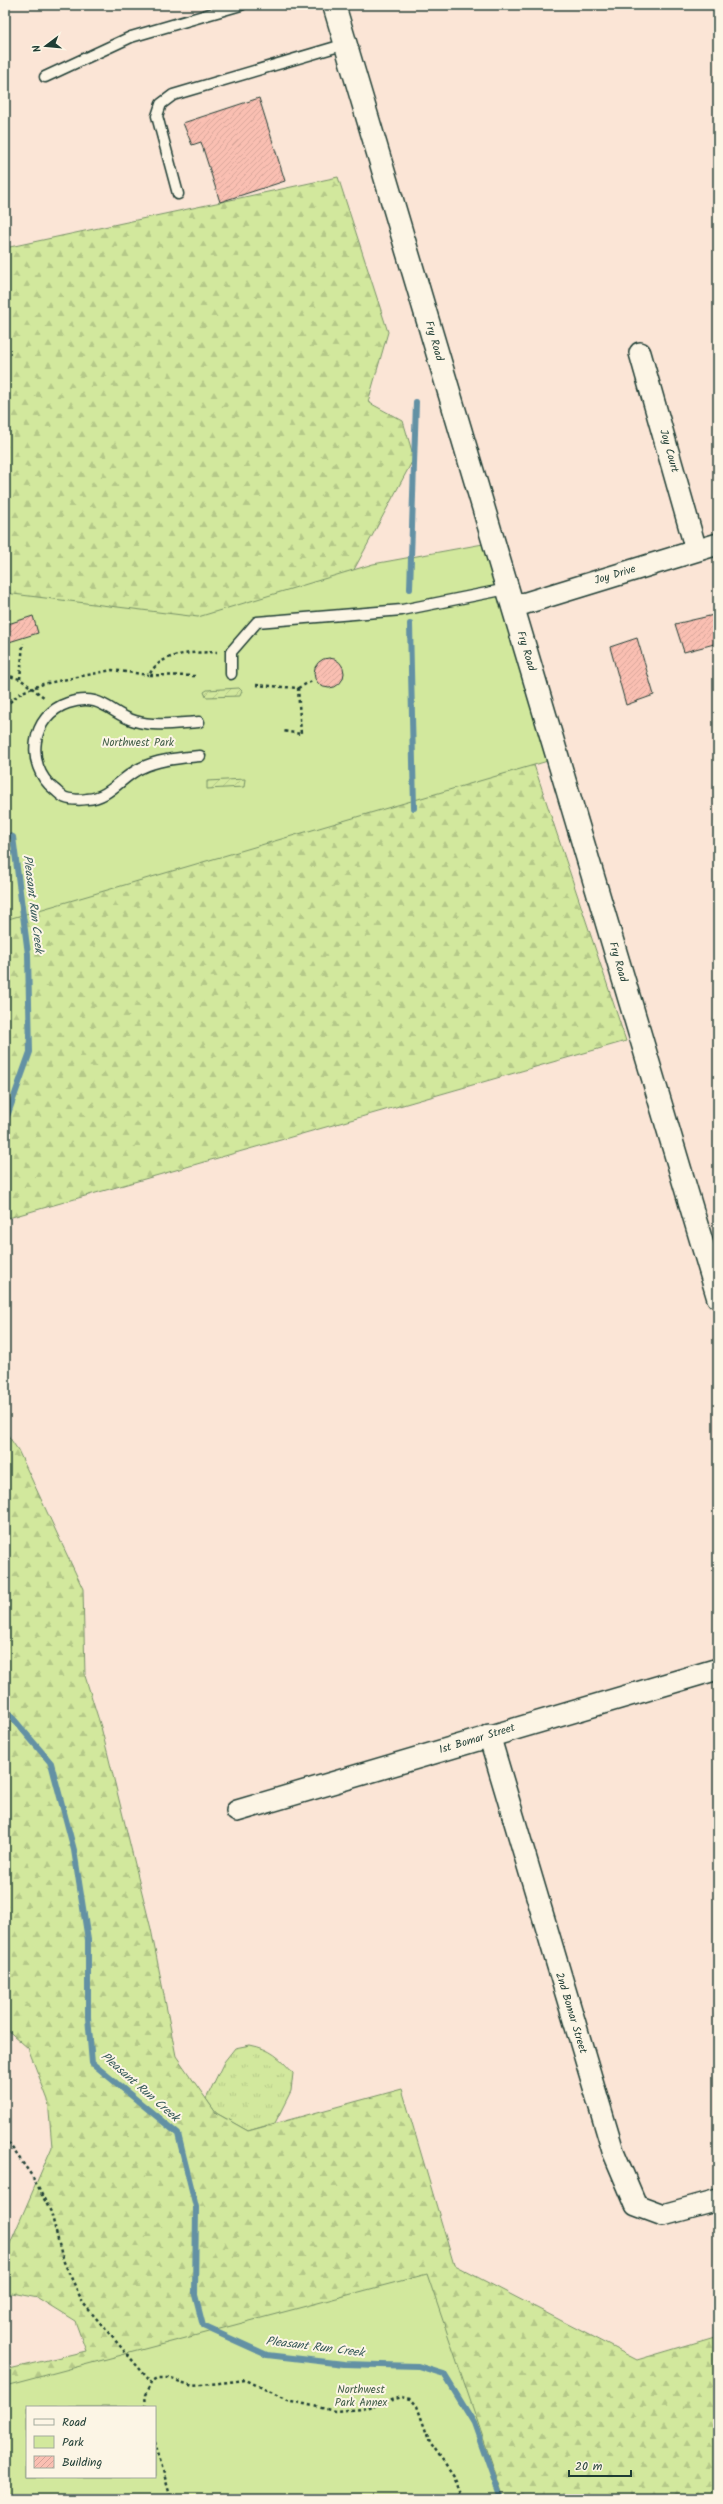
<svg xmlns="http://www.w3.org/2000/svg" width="723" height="2504" font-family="Kalam,sans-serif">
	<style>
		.grass { fill: url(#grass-tufts); stroke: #789268 }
		.forest { fill: url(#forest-firs); stroke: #789268; fill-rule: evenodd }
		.park { fill: #d2e89d; stroke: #789268; fill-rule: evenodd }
		.garden { fill: url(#garden-furrows); stroke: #789268 }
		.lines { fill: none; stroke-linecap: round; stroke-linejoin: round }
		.stream { stroke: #6391a4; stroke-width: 6 }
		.building { fill: url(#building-hatch); stroke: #1f3d34 }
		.service-casing { stroke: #1f3d34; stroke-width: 13 }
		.minor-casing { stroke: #1f3d34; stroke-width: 24 }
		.tertiary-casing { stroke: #1f3d34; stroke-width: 25 }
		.path { stroke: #1f3d34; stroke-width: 2.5; stroke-dasharray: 3 3; stroke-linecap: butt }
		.service { stroke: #fcf5e5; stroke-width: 10 }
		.minor { stroke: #fcf5e5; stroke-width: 21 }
		.tertiary { stroke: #fcf5e5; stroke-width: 22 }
		.labels { text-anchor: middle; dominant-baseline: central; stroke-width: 4; stroke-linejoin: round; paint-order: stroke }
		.street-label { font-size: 11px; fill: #1f3d34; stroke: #fcf5e5 }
		.park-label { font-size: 11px; fill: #435f49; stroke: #fcf5e5 }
		.water-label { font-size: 12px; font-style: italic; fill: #365959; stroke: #fcf5e5 }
	</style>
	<defs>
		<pattern id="grass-tufts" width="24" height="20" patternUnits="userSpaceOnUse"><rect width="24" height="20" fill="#d2e89d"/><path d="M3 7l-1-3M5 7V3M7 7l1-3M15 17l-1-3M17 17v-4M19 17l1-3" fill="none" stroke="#b4c888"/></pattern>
		<pattern id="forest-firs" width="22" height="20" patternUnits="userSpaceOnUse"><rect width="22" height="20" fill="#d2e89d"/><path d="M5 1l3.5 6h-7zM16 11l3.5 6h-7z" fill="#b4c888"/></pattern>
		<pattern id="garden-furrows" width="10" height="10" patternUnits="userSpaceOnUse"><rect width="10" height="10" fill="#d2e89d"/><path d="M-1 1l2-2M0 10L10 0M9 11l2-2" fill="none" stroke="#b4c888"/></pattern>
		<pattern id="building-hatch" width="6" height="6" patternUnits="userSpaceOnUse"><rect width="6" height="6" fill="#fabfb2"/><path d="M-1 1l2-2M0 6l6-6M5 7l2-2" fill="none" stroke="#d6a59a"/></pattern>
	</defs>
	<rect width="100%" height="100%" fill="#fbe5d6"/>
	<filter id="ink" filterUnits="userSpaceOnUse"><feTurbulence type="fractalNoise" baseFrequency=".025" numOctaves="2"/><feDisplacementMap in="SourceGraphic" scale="8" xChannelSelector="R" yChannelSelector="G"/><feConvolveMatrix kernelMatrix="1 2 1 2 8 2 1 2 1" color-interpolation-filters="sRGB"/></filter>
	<g filter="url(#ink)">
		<path class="grass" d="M250 2045C271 2049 280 2058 293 2073L291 2091 275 2123 248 2131 216 2113 206 2099 224 2062 235 2048Z"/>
		<g class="forest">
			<path d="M338 177 388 332 368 402 403 421 414 458 335 605 183 653 5 631V248Z"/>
			<path d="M496 744 534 765 626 1041 5 1219V762Z"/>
			<path d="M5 1431 18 1450 83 1589 85 1676 101 1727 151 1929 176 2056 216 2113 248 2131 402 2089 454 2265 637 2360 718 2336V2499H5V2370L86 2351 75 2321 38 2298 12 2293 5 2297V2255L52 2147 48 2100 28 2048 5 2028ZM27 2407H155V2477H27Z"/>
		</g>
		<g class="park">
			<path d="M494 542 558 758 5 920V593L198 617 373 564Z"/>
			<path d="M427 2274 504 2499H5V2386ZM27 2407H155V2477H27Z"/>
		</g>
		<g class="garden">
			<path d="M239 688 242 691 240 696 206 697 204 692 207 690Z"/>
			<path d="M245 779 244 787 207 789V781Z"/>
		</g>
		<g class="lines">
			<g class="stream">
				<path d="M410 589 416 402"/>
				<path d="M410 624 414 808"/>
				<path d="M5 835 13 837 28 954 30 1052 5 1122"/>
				<path d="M5 1709 51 1763 74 1850 88 1940V2017L92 2063 178 2134 196 2207 195 2295 203 2326 267 2355 344 2364 418 2366 444 2374 474 2423 501 2499"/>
			</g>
		</g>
		<g class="building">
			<path d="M259 98 285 181 220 202 201 142 192 145 183 123Z"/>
			<path d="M718 614V643L684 652 675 624Z"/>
			<path d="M33 616 38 633 9 642 5 625Z"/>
			<path d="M637 638 654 695 626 705 610 647Z"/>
			<circle cx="329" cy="673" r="15"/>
		</g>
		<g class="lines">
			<g class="service-casing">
				<g id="service">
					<path d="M45 77 131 37 241 5"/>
					<path d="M178 194 157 116 161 104 173 95 346 44"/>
					<path d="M231 674V652L257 622 402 610 507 589"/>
					<path d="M199 722C178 723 155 727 135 721 110 714 102 692 68 703 31 715 24 765 54 789 58 792 62 797 66 798 71 800 82 800 87 799 110 798 122 776 141 768 159 759 181 758 200 756"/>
				</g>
			</g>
			<g class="minor-casing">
				<g id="minor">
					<path d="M640 353 696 550"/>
					<path d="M513 607 718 544"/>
					<path d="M489 1735 613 2151 636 2205 663 2215 718 2200"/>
					<path d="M237 1811 718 1669"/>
				</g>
			</g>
			<g class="tertiary-casing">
				<path id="tertiary" d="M334 5 718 1297"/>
			</g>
			<g class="path">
				<path d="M5 675 20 679 45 698"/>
				<path d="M195 676 149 675C162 651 192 653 217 652"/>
				<path d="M20 679 23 643"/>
				<path d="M256 685 298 688 301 734 283 731"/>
				<path d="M298 688 312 681"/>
				<path d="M5 706 22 692 43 684 112 670 149 675"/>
				<path d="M5 2138 32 2176 51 2212 63 2260 83 2303 151 2382"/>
				<path d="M146 2407 145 2395 151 2382 158 2378H168L193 2386 246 2380 287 2400 335 2411 362 2409 402 2397 411 2399 417 2406 430 2443 454 2477 463 2499"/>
				<path d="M155 2442 171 2499"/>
			</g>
			<use href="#service" class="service"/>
			<use href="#minor" class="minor"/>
			<use href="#tertiary" class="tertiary"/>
		</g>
	</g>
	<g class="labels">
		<g class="street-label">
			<text transform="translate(434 341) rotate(74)">Fry Road</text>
			<text transform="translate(669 451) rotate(74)">Joy Court</text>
			<text transform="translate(615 575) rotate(-17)">Joy Drive</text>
			<text transform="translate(526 651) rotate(73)">Fry Road</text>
			<text transform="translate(618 962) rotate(74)">Fry Road</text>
			<text transform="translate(477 1739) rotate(-17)">1st Bomar Street</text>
			<text transform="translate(571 2013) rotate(73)">2nd Bomar Street</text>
		</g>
		<g class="park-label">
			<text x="138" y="743">Northwest Park</text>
			<text x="361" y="2390">Northwest<tspan x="361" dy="13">Park Annex</tspan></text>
		</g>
		<g class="water-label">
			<text transform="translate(33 904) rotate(83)">Pleasant Run Creek</text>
			<text transform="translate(140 2087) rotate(41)">Pleasant Run Creek</text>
			<text transform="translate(315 2347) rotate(7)">Pleasant Run Creek</text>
		</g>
	</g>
	<rect width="723" height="2504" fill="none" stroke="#fcf5e5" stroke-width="20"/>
	<rect x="10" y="10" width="703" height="2484" fill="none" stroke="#1f3d34" stroke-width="1.5" filter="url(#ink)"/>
	<rect x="26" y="2406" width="130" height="72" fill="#fcf5e5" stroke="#a4ab9e"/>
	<rect x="34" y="2419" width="20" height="6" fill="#fcf5e5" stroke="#a4ab9e"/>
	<text x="62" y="2426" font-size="12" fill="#1f3d34">Road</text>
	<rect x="34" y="2436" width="20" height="12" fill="#d2e89d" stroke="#a4ab9e"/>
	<text x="62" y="2446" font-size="12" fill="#1f3d34">Park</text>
	<rect x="34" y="2456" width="20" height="12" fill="url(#building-hatch)" stroke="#a4ab9e"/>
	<text x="62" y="2466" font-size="12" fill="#1f3d34">Building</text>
	<g transform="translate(46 46) rotate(254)" stroke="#fcf5e5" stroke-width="3" paint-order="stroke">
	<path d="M0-3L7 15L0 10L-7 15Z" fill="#1f3d34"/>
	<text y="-6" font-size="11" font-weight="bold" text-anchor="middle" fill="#1f3d34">N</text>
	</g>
	<path d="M569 2470v6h62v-6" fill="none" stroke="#1f3d34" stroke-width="2"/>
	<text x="575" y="2470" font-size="12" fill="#1f3d34" stroke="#fcf5e5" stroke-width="3" paint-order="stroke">20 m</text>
</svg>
